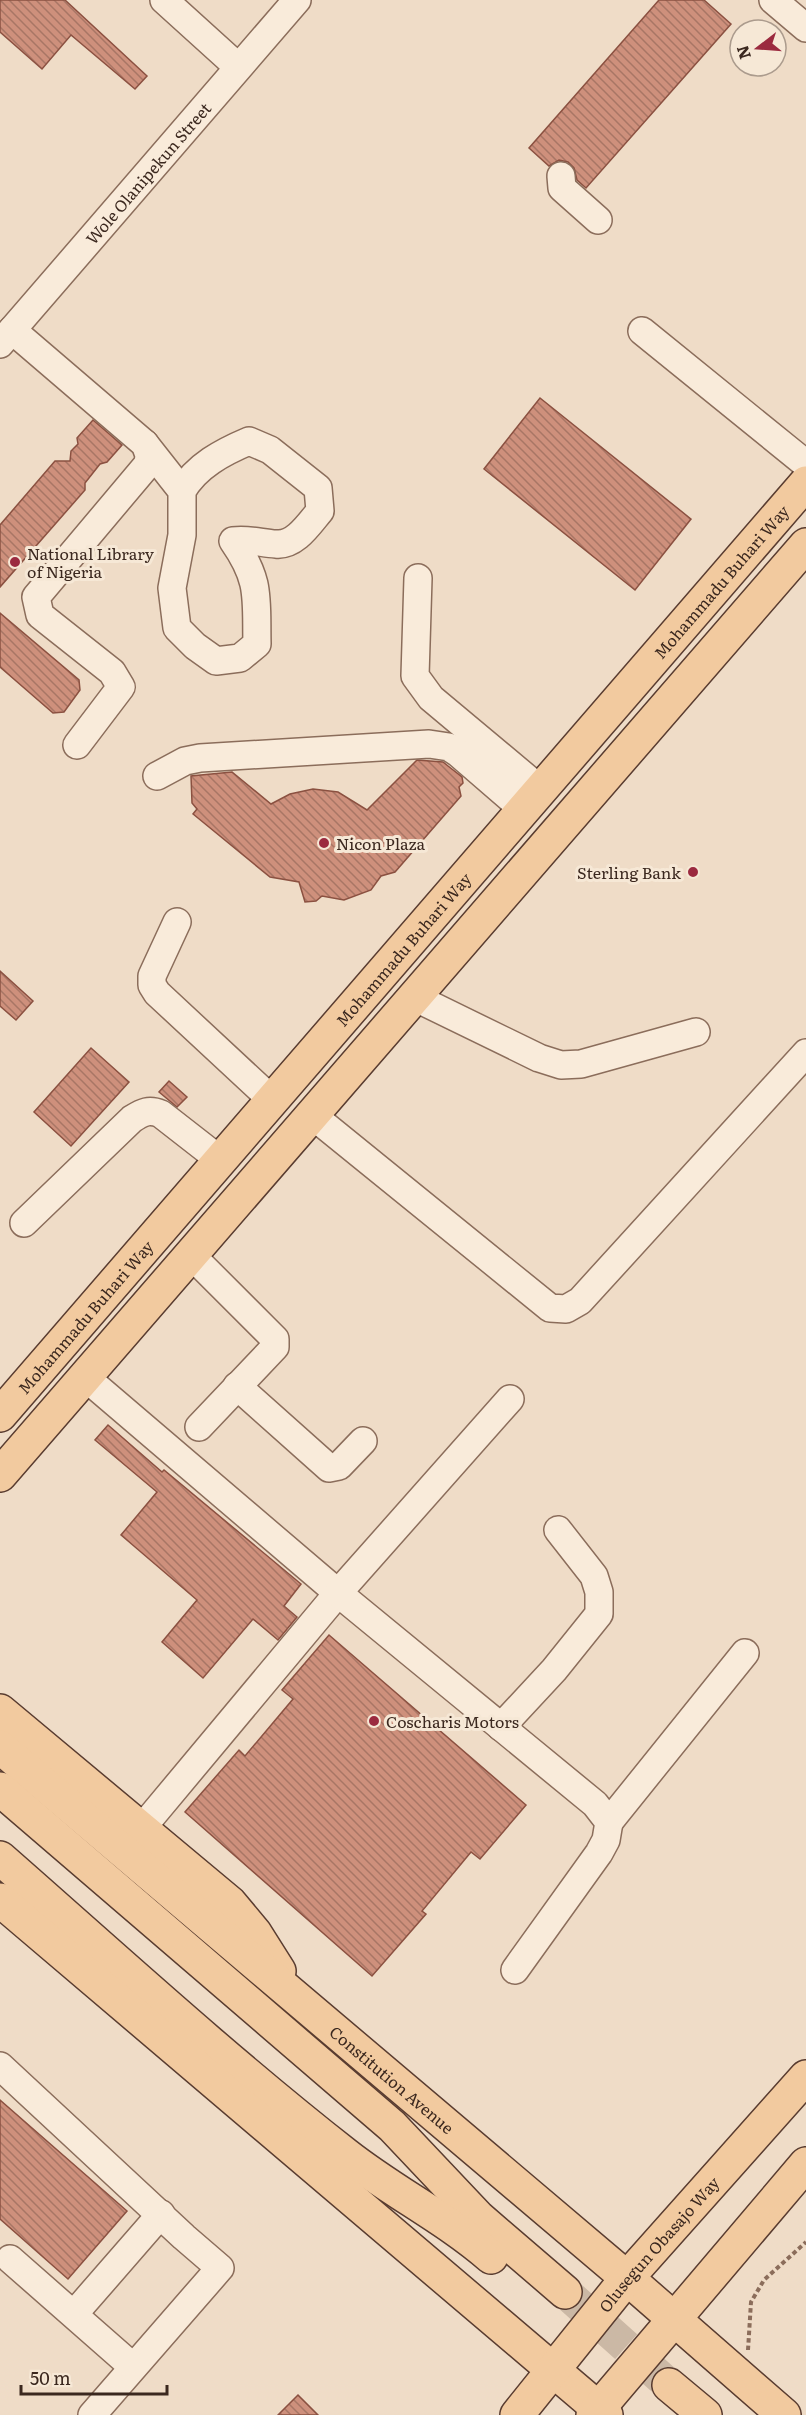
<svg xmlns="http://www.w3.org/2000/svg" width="806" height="2415" font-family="Literata,serif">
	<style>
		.building { fill: url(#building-back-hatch); stroke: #8b5141; stroke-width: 1.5 }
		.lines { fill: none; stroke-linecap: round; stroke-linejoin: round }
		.major-tunnel { stroke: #cbb8a5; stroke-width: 33; stroke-dasharray: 33 16; stroke-linecap: butt }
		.minor-casing { stroke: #8b6d5b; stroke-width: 30 }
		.major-casing { stroke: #593c30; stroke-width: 36 }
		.path { stroke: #8b6d5b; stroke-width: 4; stroke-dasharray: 4.5 3; stroke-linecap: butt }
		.minor { stroke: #f9ebda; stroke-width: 27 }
		.major { stroke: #f2ca9f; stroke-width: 33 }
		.poi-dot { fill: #9b2a3f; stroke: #f6e8d6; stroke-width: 2 }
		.labels { text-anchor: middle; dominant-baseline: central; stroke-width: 6; stroke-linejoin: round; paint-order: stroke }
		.street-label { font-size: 16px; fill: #3b281f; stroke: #f6e8d6 }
		.poi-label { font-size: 16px; fill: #3b281f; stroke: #f6e8d6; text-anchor: start }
	</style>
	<defs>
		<pattern id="building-back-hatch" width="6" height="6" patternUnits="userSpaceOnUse" patternTransform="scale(1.5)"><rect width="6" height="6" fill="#ce907c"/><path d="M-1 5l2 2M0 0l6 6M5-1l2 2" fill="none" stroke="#a87665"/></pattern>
	</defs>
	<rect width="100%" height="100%" fill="#efdcc7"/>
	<g class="building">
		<path d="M0 0H65L147 76 135 89 71 35 42 69 0 32Z"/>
		<path d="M659 0H704L731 24 586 188 577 180 574 168 568 162 559 160 549 166 529 148Z"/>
		<path d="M540 398 691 519 635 590 484 469Z"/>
		<path d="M93 420 122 445 107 462 100 464 85 483V490L0 587V525L55 461H70L71 451 78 444 77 438Z"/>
		<path d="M0 613 79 680 80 690 64 712 53 713 0 667Z"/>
		<path d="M417 760 443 762 448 766 462 777 463 783 459 787 461 796 395 872 381 876 371 890 344 900 322 896 316 901 305 902 299 882 270 877 193 814 197 809 192 803 191 776 232 772 271 804 290 794 313 789 338 792 367 810Z"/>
		<path d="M0 971 33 1001 16 1020 0 1006Z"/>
		<path d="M91 1048 129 1082 71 1146 34 1112Z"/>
		<path d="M169 1081 187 1097 177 1107 159 1092Z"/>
		<path d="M108 1425 162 1472 164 1470 301 1584 284 1606 297 1617 278 1640 253 1619 203 1678 162 1642 197 1600 121 1535 157 1492 95 1440Z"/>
		<path d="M329 1635 526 1805 480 1859 471 1852 422 1911 426 1914 372 1976 185 1812 239 1750 245 1756 293 1699 282 1690Z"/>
		<path d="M0 2100 127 2211 68 2279 0 2219Z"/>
		<path d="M298 2395 318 2415H278Z"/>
	</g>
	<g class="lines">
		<path class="major-tunnel" d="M565 2292 669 2385"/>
		<g class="minor-casing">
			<g id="minor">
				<path d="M164 0 238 67"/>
				<path d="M773 0 806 28"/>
				<path d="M561 176 562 188 598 220"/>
				<path d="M12 330 145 444 149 455 148 464 36 597 40 615 112 672 121 687 77 745"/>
				<path d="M642 331 806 464"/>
				<path id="s1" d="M0 344 297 0"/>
				<path d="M145 444 182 491C196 466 223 452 249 441L270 450 318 488 320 511C309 524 295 546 276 544 261 543 249 539 233 541 261 581 256 598 257 644L240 658 216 661 195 646 177 628 172 588 182 535V491"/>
				<path d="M418 578 415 676 431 698 541 790"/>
				<path d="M157 776 185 761 200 758 429 744 449 747 458 753 524 810"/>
				<path d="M177 922 152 976V985L157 993 272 1100"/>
				<path d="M416 998 539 1058 561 1065 581 1064 696 1032"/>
				<path d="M312 1115 550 1308 566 1309 580 1301 806 1053"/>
				<path d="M24 1223 132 1119C143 1112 149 1109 161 1114L220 1160"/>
				<path d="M191 1255 275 1339V1347L199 1427"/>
				<path d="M85 1377 338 1593 141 1829"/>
				<path d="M237 1386 329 1468 339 1466 363 1441"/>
				<path d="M510 1399 338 1593 595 1804 609 1822 606 1840 599 1853 515 1970"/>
				<path d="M501 1727 554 1670 599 1614V1592L594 1576 558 1530"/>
				<path d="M609 1822 745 1653"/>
				<path d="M0 2066 184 2237 220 2268 92 2415"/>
				<path d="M10 2259 133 2367"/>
				<path d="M74 2314 161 2214"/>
			</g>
		</g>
		<g class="major-casing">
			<g id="major">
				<path id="s2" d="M0 1415 806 483"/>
				<path d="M0 1475 806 545"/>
				<path d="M0 1711 230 1903 255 1933 279 1971"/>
				<path id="s3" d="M0 1747 627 2278 784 2415"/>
				<path d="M0 1789 392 2126 479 2218 565 2292"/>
				<path d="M0 1858C114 1958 226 2061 346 2155 393 2192 446 2218 491 2257"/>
				<path d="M0 1900 606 2415"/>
				<path d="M669 2385 705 2415"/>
				<path id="s4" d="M517 2415 627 2278 806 2077"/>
				<path d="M593 2415 806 2164"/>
			</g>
		</g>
		<path class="path" d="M748 2350 751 2302 764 2280 806 2242"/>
		<use href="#minor" class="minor"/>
		<use href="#major" class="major"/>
	</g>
	<g class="poi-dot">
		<circle cx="15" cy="562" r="6"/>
		<circle cx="324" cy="843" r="6"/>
		<circle cx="693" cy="872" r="6"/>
		<circle cx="374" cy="1721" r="6"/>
	</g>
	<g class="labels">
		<g class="street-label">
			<text stroke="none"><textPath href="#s1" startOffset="226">Wole Olanipekun Street</textPath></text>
			<text stroke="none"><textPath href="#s2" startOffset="1102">Mohammadu Buhari Way</textPath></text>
			<text stroke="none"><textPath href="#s2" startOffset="616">Mohammadu Buhari Way</textPath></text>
			<text stroke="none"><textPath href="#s2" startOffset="130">Mohammadu Buhari Way</textPath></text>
			<text stroke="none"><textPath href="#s3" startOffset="514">Constitution Avenue</textPath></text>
			<text stroke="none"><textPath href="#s4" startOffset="222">Olusegun Obasajo Way</textPath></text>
		</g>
		<g class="poi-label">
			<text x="27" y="553">National Library<tspan x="27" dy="18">of Nigeria</tspan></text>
			<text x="336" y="843">Nicon Plaza</text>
			<text x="681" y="872" text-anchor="end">Sterling Bank</text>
			<text x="386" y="1721">Coscharis Motors</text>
		</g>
	</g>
	<g transform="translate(758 48) rotate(253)"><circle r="28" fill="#f6e8d6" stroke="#ab9b8d" stroke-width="1.5"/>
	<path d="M0-4.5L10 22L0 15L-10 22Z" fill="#9b2a3f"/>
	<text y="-9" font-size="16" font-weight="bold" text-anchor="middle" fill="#3b281f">N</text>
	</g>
	<path d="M21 2385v9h146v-9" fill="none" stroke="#3b281f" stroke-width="3"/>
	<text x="30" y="2385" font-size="18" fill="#3b281f" stroke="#f6e8d6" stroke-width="4.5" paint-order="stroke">50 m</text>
</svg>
